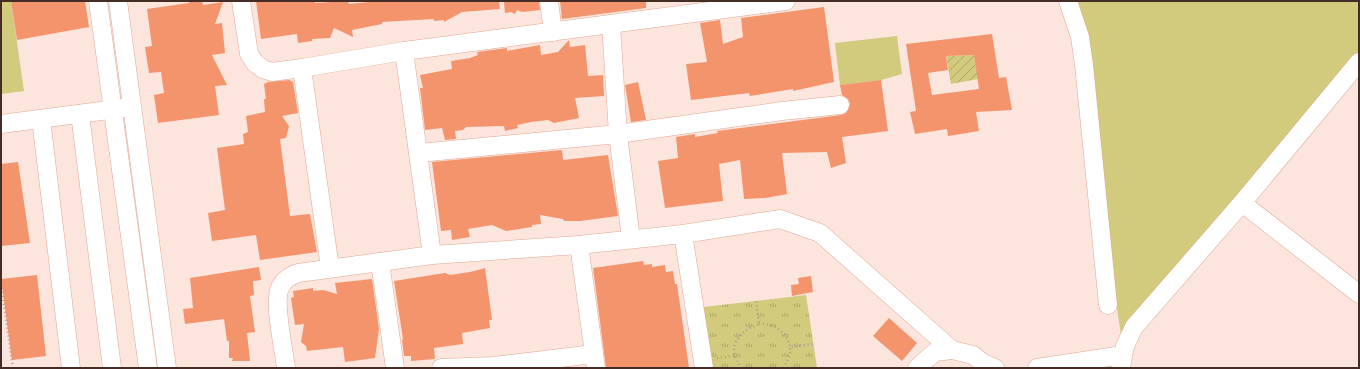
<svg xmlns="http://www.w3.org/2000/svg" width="1360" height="369" font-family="Mulish,sans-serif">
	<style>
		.grass { fill: #d2ca7d }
		.park { fill: url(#park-tufts) }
		.garden { fill: url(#garden-furrows) }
		.building { fill: #f4946c; fill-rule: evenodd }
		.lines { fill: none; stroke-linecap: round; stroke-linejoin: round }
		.minor-casing { stroke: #dfa993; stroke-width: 19 }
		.path { stroke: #b19a92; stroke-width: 2.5; stroke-dasharray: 1 3; stroke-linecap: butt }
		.minor { stroke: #fff; stroke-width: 18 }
	</style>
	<defs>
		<pattern id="park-tufts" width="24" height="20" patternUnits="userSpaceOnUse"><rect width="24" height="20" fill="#d2ca7d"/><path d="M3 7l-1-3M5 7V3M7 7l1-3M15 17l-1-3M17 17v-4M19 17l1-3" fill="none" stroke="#aca466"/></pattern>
		<pattern id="garden-furrows" width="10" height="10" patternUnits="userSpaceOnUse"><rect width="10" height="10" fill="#d2ca7d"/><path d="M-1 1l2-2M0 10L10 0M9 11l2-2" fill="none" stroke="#aca466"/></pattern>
	</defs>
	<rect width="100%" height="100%" fill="#fce5dc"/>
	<g class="grass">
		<path d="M1 1H11L24 91 1 94Z"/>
		<path d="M1072 1H1359V61L1121 335Z"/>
		<path d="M897 36 902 74 881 80 840 85 835 43Z"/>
	</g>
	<path class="park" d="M806 295 817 368H704L695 308Z"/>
	<path class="garden" d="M974 55 978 79 951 84 946 56Z"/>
	<g class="building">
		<path d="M11 1H85L89 27 17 40Z"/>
		<path d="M188 1H202L203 5 223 2 215 24 222 23 225 53 212 55 227 85 215 86 219 115 158 123 154 95 164 93 161 72 149 73 145 47 152 46 147 9 189 3Z"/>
		<path d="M256 1H315V3L348 1 349 4 379 1H499L500 9 462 12 444 22V20L434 21V19L382 22V24L352 30 353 37 334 28 330 38 312 39V41L298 43 297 34 261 39Z"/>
		<path d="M502 1H539L540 10 522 12 517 10 515 14 511 12 505 13 504 2Z"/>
		<path d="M560 1H646V8L562 19Z"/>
		<path d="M824 7 834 82 793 91V89L750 96 749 93 691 100 686 64 707 62 700 23 720 20 723 44 743 37 741 18Z"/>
		<path d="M992 34 999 78 1006 77 1012 110 976 112 979 131 948 136 947 129 915 134 910 112 916 111 906 44ZM974 55 979 89 932 95 928 73 948 70 946 56Z"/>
		<path d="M569 40 570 47 585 45 588 76 603 75 604 96 575 98 579 118 554 123 548 120 531 122 517 125 518 128 505 131 504 126 466 127 463 130 455 131 456 139 445 140 442 128 425 130 420 88H423L420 75 452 69 451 61 470 58 478 55 477 52 507 48V51L540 45 541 55 558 52Z"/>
		<path d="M289 80 293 82 298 113 282 116 289 126 286 138 280 139 290 216 310 214 317 252 260 260 256 235 212 241 208 213 225 210 217 148 244 144 243 134 248 132 246 116 265 112 264 99H266L264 84 268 82Z"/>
		<path d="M881 80 888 131 842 137 846 163 831 168 827 152 782 153 787 194 766 198 744 199 740 160 719 164 723 201 665 208 658 161 678 158 676 137 695 134V137L718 133 717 131 841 115 846 113 850 104 848 99 842 95 840 85Z"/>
		<path d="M638 82 646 120 631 122 625 85Z"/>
		<path d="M562 150 563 160 608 155 618 216 580 221H564L563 219 540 215 541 224 532 225V227L506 231 492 225 468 229 470 237 452 240 451 230 441 231 432 162Z"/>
		<path d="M18 162 30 243 1 246V164Z"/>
		<path d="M643 261 644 265 652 264V267L665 265 666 272 673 271 675 284H677L689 368H606L593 268Z"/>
		<path d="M259 267 261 280 253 281 254 295 250 296 255 332 247 333 250 361H232L233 358H229V341H227L224 319 185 324 183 309 193 308 190 278Z"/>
		<path d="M485 268 492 320H489L490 328 462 333 463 344 434 348 435 359 411 361V356H404L402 340 403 339 394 281 445 273 450 275 470 272Z"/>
		<path d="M37 275 46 356 12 360 1 279Z"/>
		<path d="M811 276 813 292 792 296 791 285 799 284 798 278Z"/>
		<path d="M372 279 379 329 375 358 345 362 343 347 307 351 306 346 301 342 304 324 295 325 291 298 294 297 293 291 313 288V291L323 290 337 294 335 283Z"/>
		<path d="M889 318 917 343 902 361 873 336Z"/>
	</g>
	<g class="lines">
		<g class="minor-casing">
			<g id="minor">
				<path d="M98 1 148 368"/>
				<path d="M118 1 167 368"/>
				<path d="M241 1 249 54 255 63 263 69 272 72 302 68 330 268"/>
				<path d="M549 1 553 32"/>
				<path d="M1068 1 1080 37 1084 65 1108 305"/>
				<path d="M611 24 618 134 631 239"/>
				<path d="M404 51 432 255"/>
				<path d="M302 68 404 51 786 1"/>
				<path d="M80 114 112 368"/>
				<path d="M41 119 71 368"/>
				<path d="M1 124 124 108"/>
				<path d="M419 153 618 134 782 111 840 105"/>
				<path d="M1242 203 1359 294"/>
				<path d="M683 234 704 368"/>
				<path d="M579 245 596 368"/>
				<path d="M380 262 395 368"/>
				<path d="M286 368C284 350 273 302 280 288 283 280 290 276 298 273L432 255 579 245 683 234 780 219 820 233 952 350 973 355 983 363 995 368"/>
				<path d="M441 368 493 366 594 354"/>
				<path d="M917 368 935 352 952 350"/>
				<path d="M1037 368 1123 355"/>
				<path d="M1121 368 1125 346 1134 327 1242 203 1359 62"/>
			</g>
		</g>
		<g class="path">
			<path d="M1 284 13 368"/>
			<path d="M759 324C774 323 787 332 790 347L813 344"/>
			<path d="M717 358 734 356"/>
			<path d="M742 368C725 349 738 331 759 324L756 301"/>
			<path d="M784 368 790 354V347"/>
		</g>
		<use href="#minor" class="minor"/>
	</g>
	<rect width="1360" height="369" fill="none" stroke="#432d25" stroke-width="4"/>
</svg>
